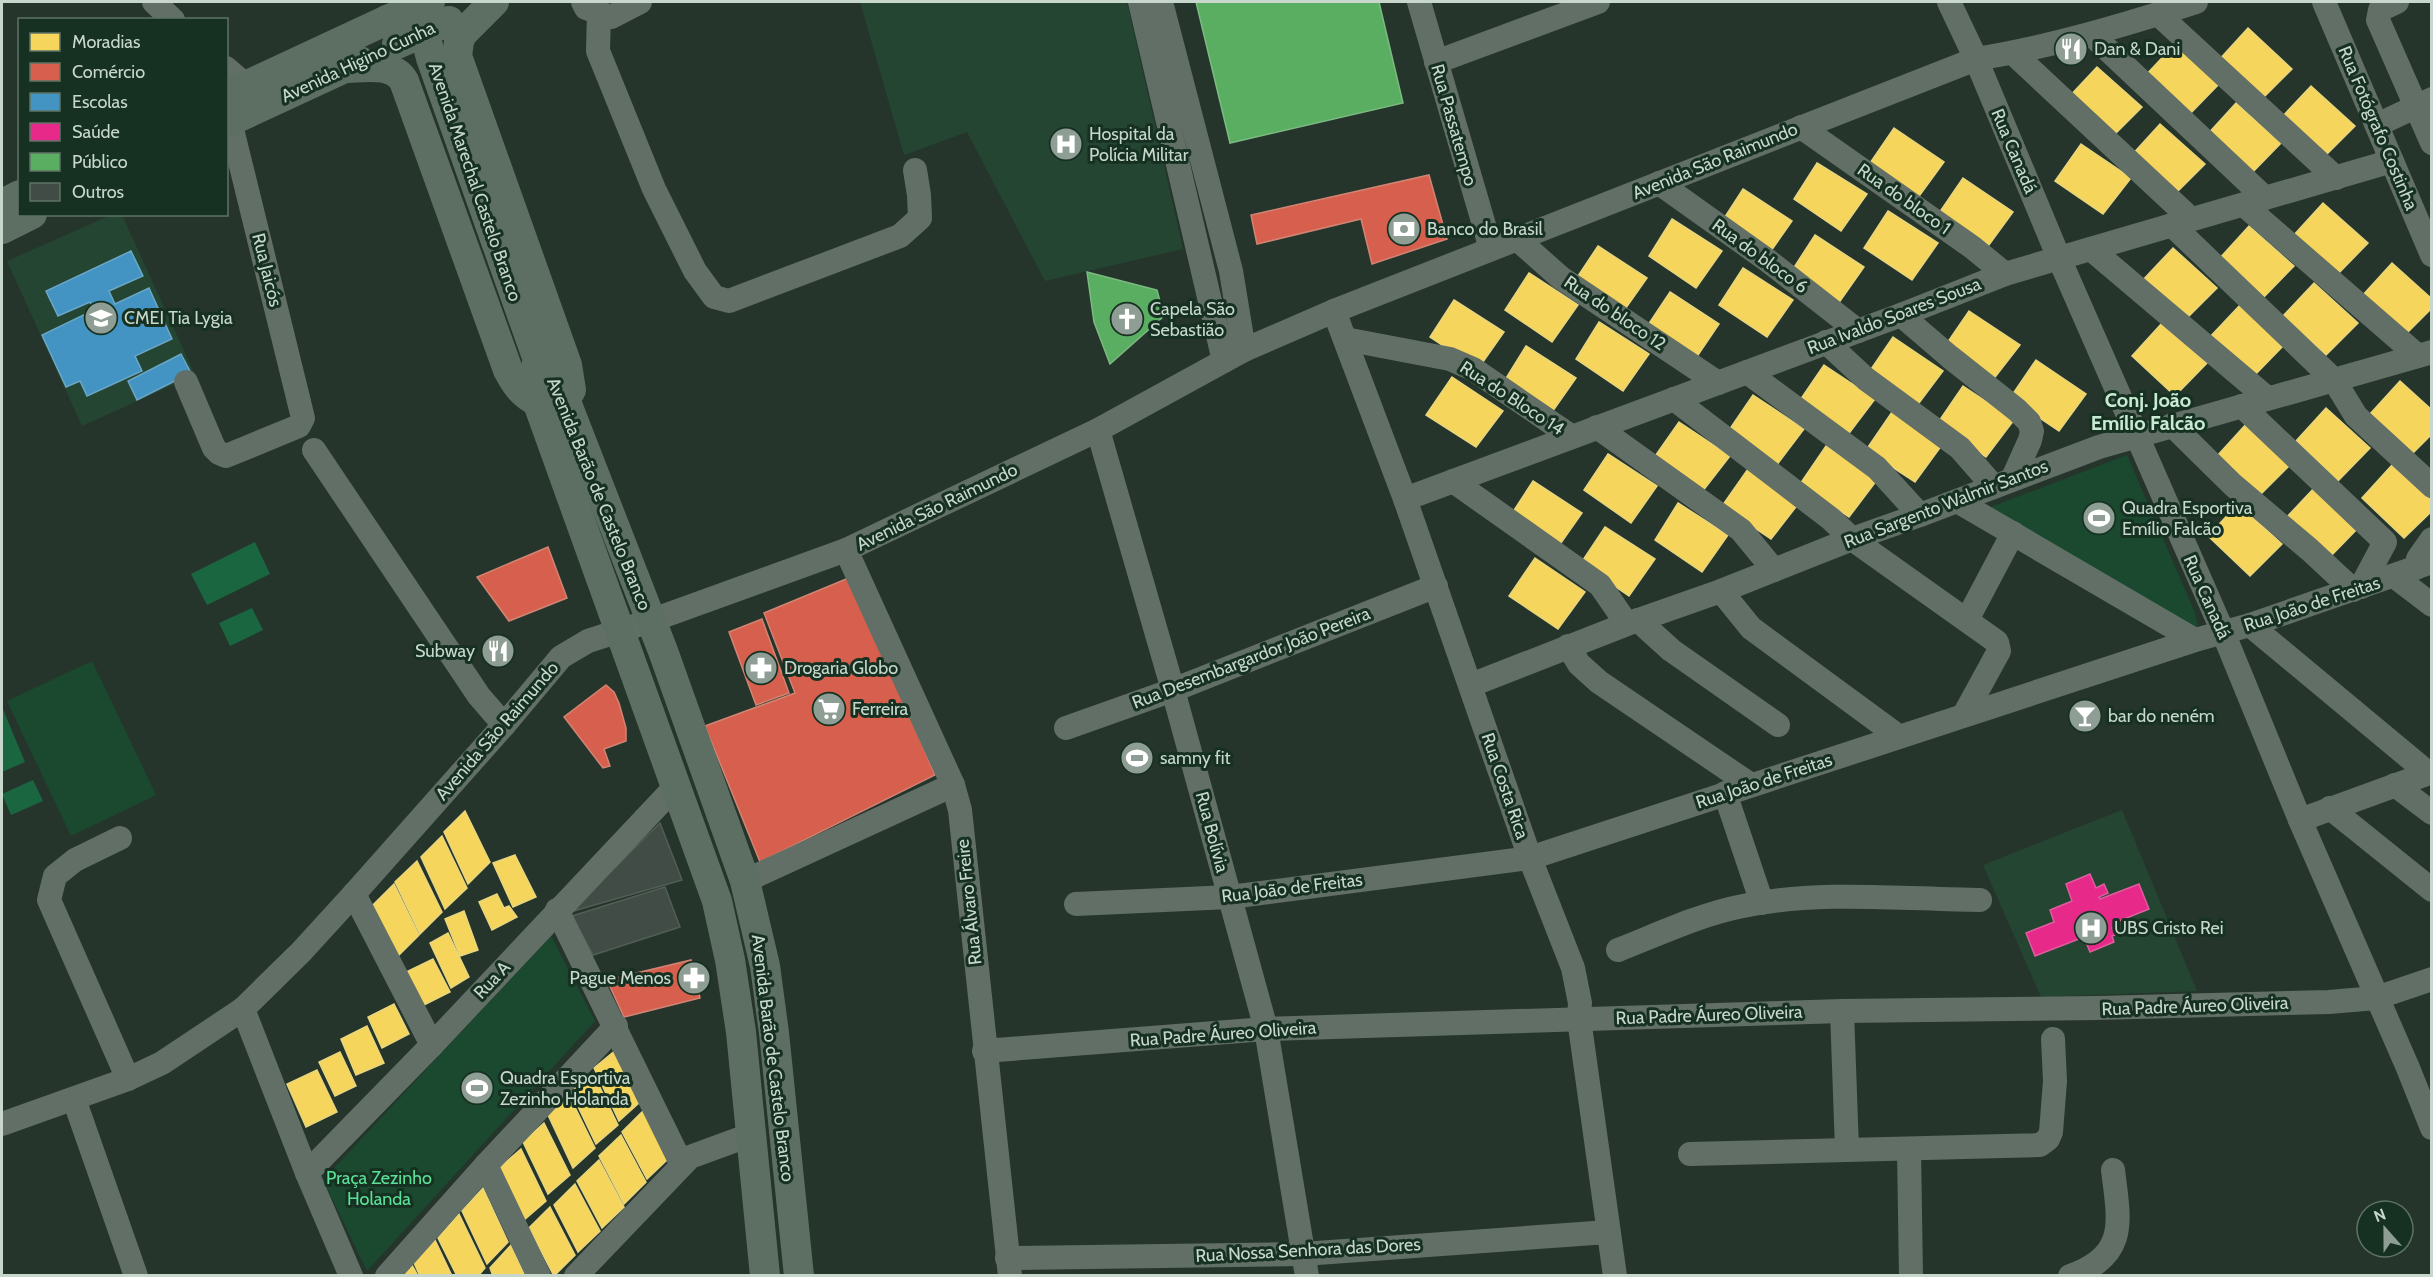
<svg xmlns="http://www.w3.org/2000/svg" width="2433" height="1277" font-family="Cabin,sans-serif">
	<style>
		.built { fill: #244531 }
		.green { fill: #1a492f }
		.water { fill: #1a6640 }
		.homes { fill: #f6d55c; stroke: #e8d67e; stroke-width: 1.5 }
		.shops { fill: #d6604d; stroke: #d28473; stroke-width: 1.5 }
		.schools { fill: #4393c3; stroke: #6ba7c6; stroke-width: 1.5 }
		.health { fill: #e7298a; stroke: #dd5d9e; stroke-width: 1.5 }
		.public { fill: #5aae61; stroke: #7bba81; stroke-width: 1.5 }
		.building { fill: #404c45; stroke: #515e56; stroke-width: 1.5 }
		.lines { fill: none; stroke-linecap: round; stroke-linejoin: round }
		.minor { stroke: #626f67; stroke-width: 24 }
		.major { stroke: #5d6f63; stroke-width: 30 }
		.major-bridge { stroke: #5d6f63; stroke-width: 30 }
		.labels { text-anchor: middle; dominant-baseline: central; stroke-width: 6; stroke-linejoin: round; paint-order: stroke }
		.poi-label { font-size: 18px; fill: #c7d7cc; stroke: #163121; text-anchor: start }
		.street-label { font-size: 18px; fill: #c7d7cc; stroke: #163121 }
		.park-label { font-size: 18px; fill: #5be198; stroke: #163121 }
		.neighbourhood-label { font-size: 20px; font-weight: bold; fill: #c8e9d3; stroke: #163121 }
	</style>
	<rect width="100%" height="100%" fill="#26352c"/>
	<g class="built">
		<path d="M860 2H1127L1183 249 1045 281 967 132 904 155Z"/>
		<path d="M111 215H122L195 375 82 426 7 261Z"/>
		<path d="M2122 810 2197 991 2041 997 1983 865Z"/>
	</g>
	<g class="green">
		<path d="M2127 455 2195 613 2198 627 2190 631 1986 509Z"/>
		<path d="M92 661 156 795 71 836 7 701Z"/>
		<path d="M551 936 595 1021 367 1271 323 1180Z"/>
	</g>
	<g class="water">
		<path d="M255 542 270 574 207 605 191 574Z"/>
		<path d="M252 608 263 630 230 646 219 623Z"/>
		<path d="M2 707 25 762 2 772Z"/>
		<path d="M33 780 43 801 11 815 2 794Z"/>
	</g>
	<g class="homes">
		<path d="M2248 28 2292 69 2260 101 2218 61Z"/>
		<path d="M2175 44 2219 84 2187 117 2144 77Z"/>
		<path d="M2097 67 2142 107 2110 139 2067 99Z"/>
		<path d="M2311 86 2355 126 2323 158 2281 118Z"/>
		<path d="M2236 103 2281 143 2249 176 2206 136Z"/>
		<path d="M2160 124 2205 164 2172 197 2130 157Z"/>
		<path d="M1894 128 1944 162 1917 199 1868 166Z"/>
		<path d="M2081 144 2131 178 2103 214 2055 181Z"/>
		<path d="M1817 163 1867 194 1841 231 1794 199Z"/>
		<path d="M1963 178 2013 212 1986 249 1937 216Z"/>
		<path d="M1743 189 1792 221 1766 258 1719 226Z"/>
		<path d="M2323 203 2368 243 2336 276 2293 236Z"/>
		<path d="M1888 211 1938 243 1912 280 1864 248Z"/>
		<path d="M1672 219 1722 251 1696 288 1649 256Z"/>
		<path d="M2249 226 2294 266 2262 299 2219 259Z"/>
		<path d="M1815 235 1864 267 1838 304 1791 272Z"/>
		<path d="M1598 246 1647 278 1621 315 1574 282Z"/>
		<path d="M2173 248 2217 288 2185 320 2142 281Z"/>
		<path d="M2392 263 2432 299V308L2404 336 2362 296Z"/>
		<path d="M1743 268 1793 300 1767 337 1719 305Z"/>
		<path d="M1529 273 1578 305 1552 342 1505 310Z"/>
		<path d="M2314 283 2358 323 2326 355 2283 316Z"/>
		<path d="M1670 292 1719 324 1694 361 1646 328Z"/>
		<path d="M1454 300 1504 332 1478 369 1430 337Z"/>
		<path d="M2240 305 2284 345 2252 378 2209 338Z"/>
		<path d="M1969 311 2020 345 1992 381 1943 349Z"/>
		<path d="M1599 322 1649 354 1623 391 1576 359Z"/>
		<path d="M2162 323 2207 363 2175 396 2132 356Z"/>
		<path d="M1893 337 1943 371 1916 407 1867 375Z"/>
		<path d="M1526 346 1576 378 1550 415 1503 383Z"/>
		<path d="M2036 360 2086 394 2059 431 2010 398Z"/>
		<path d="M1824 365 1875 399 1847 436 1798 403Z"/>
		<path d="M1452 377 1503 411 1476 447 1426 415Z"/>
		<path d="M2400 381 2432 410V434L2412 454 2370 414Z"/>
		<path d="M1963 386 2014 420 1986 457 1937 424Z"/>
		<path d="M1753 395 1804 429 1776 466 1727 433Z"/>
		<path d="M2326 408 2370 448 2338 481 2296 441Z"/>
		<path d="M1892 412 1942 445 1915 482 1866 450Z"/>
		<path d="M1679 422 1730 456 1702 492 1653 459Z"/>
		<path d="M2248 422 2293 462 2260 495 2218 455Z"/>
		<path d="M1826 446 1877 480 1849 517 1800 484Z"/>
		<path d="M1608 454 1657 486 1631 523 1584 490Z"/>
		<path d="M2392 465 2432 501V511L2404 538 2362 498Z"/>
		<path d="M1748 469 1799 503 1771 539 1722 506Z"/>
		<path d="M1533 481 1582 513 1556 550 1509 518Z"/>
		<path d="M2316 486 2360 526 2328 559 2285 519Z"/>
		<path d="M1678 503 1728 535 1702 572 1655 540Z"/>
		<path d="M2238 504 2282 544 2250 576 2208 536Z"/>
		<path d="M1605 527 1655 559 1629 596 1581 563Z"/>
		<path d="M1535 558 1585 592 1558 629 1509 596Z"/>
		<path d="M465 811 490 862 468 884 444 832Z"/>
		<path d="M442 836 467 888 445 909 421 857Z"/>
		<path d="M515 855 536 897 513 907 493 863Z"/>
		<path d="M417 861 442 912 420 934 395 882Z"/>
		<path d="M394 884 419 935 397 957 373 905Z"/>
		<path d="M497 894 504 908 509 906 517 917 492 930 479 902Z"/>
		<path d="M464 911 478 950 460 956 445 919Z"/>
		<path d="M448 933 469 977 451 988 430 943Z"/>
		<path d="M433 959 450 992 420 1007 404 973Z"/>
		<path d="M394 1004 409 1034 382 1048 368 1017Z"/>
		<path d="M367 1026 384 1063 356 1075 341 1039Z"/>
		<path d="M616 1050 641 1101 619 1121 594 1068Z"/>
		<path d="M340 1052 356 1086 335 1096 319 1062Z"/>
		<path d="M317 1070 337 1112 306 1127 287 1084Z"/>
		<path d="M593 1073 618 1125 596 1144 571 1092Z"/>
		<path d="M570 1097 595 1148 573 1168 548 1115Z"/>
		<path d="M643 1111 669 1158 647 1179 622 1132Z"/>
		<path d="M544 1123 570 1175 548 1194 523 1142Z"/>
		<path d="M621 1135 646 1182 624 1204 599 1156Z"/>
		<path d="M521 1149 546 1201 524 1220 499 1168Z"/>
		<path d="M599 1160 624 1207 602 1228 577 1181Z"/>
		<path d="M575 1184 600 1231 578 1252 554 1205Z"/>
		<path d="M483 1188 508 1242 487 1264 462 1211Z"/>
		<path d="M550 1207 575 1255 554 1276 529 1228Z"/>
		<path d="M459 1214 485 1268 478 1276H457L438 1238Z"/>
		<path d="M435 1240 452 1276H420L414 1263Z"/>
		<path d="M511 1245 525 1276H493L490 1268Z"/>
		<path d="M412 1265 418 1276H403Z"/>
	</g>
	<g class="shops">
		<path d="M1429 175 1447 239 1372 264 1361 219 1257 244 1251 215Z"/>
		<path d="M548 547 567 598 509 621 477 577Z"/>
		<path d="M851 577 935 775 760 862 705 726 795 693 764 613Z"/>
		<path d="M762 619 789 693 756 705 729 632Z"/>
		<path d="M606 685 614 692 619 703 626 728V741L604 749 610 766 603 768 564 717Z"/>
		<path d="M691 960 700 998 624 1017 607 980Z"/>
	</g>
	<g class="schools">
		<path d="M131 251 143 276 109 291 115 304 149 288 172 339 135 356 142 371 87 396 80 381 66 387 42 335 94 310 90 302 58 316 46 291Z"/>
		<path d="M181 354 191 373 137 400 128 381Z"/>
	</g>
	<path class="health" d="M2090 874 2096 888 2104 884 2108 893 2099 897 2100 899 2139 884 2149 909 2114 923 2116 927 2112 928 2115 935 2112 936 2114 942 2090 952 2084 937 2035 956 2026 933 2054 922 2050 910 2072 901 2066 884Z"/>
	<g class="public">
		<path d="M1196 2H1379L1403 103 1230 143Z"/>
		<path d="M1087 272 1157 290 1164 316 1110 364 1094 322Z"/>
	</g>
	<g class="building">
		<path d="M660 823 682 880 570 912Z"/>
		<path d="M665 887 680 927 593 955 572 916Z"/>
	</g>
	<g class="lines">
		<g class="minor">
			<path d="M154 2 173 20"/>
			<path d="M583 2 586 8 611 17 640 2"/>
			<path d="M1140 2 1224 361"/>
			<path d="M1161 2 1231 271 1244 350"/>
			<path d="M1419 2 1491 249"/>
			<path d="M1949 2 1976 59 2059 258 2223 632 2300 820 2408 1068 2432 1128"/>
			<path d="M2324 2 2432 255"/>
			<path d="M2397 2 2380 10 2378 20 2432 143"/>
			<path d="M599 12 598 51 654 189 695 271 714 297 729 301 900 236 920 218 919 195 915 170"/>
			<path d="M2158 14 2336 178"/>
			<path d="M2091 34 2265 198"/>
			<path d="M2013 53 2191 219"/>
			<path d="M1436 62 1598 2"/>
			<path d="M226 68 247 86"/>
			<path d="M2377 125 2432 99"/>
			<path d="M1801 127 1972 247 2005 274"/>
			<path d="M1659 183 1767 260 1858 331"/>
			<path d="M2244 205 2418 356"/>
			<path d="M2172 225 2334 380 2356 416 2432 486"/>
			<path d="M1517 239 1561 278 1718 383"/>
			<path d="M2091 249 2267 398"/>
			<path d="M1334 311 1405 499 1530 858 1573 968 1580 1003 1579 1019 1615 1276"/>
			<path d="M1901 315 1950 357 2017 410 2029 422 2032 431 2030 440 2013 478"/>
			<path d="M1345 339 1450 359 1473 369 1572 437"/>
			<path d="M1826 342 1866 379 1960 448 1994 487"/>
			<path d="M1747 372 1877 468 1920 515"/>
			<path d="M186 382 214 448 219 453 226 456 299 426 303 418 230 121"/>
			<path d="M1674 399 1831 519 1852 539 1997 642 1999 651 1964 715"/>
			<path d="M2242 406 2385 542 2361 587"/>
			<path d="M2172 425 2233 485 2310 550 2353 590"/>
			<path d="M1597 427 1741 530 1774 570"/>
			<path d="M1098 430 1173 690 1266 1029 1307 1276"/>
			<path d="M314 450 479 696 504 725"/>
			<path d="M1453 481 1600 585 1627 624"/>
			<path d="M1405 499 1901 315 2005 274 2392 161"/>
			<path d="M1957 501 2195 640"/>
			<path d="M846 550 953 785 960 810 1010 1276"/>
			<path d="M2416 568 2418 559 2432 539"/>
			<path d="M2394 576 2432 605"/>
			<path d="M1721 591 1751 628 1898 736"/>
			<path d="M1638 620 1671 650 1778 725"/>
			<path d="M1967 620 2013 533"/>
			<path d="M2250 625 2428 773"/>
			<path d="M1568 646 1579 664 1599 682 1751 785"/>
			<path d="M1471 685 1627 624 1721 591 1852 539 1920 515 2099 447 2432 352"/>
			<path d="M1066 728 1173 690 1436 586"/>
			<path d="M2395 785 2432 813"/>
			<path d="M1725 793 1762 903"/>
			<path d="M2330 808 2432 890"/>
			<path d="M2300 820 2432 772"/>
			<path d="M120 838 75 860 55 876 49 900 128 1079"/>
			<path d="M745 881 953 785"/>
			<path d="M354 894 432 1045"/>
			<path d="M1076 904 1230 897 1530 858 2195 640 2250 625 2432 562"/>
			<path d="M557 910 682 1165"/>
			<path d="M1618 950C1659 934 1701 914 1743 906 1820 890 1901 899 1980 900"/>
			<path d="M243 1009 307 1173 351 1276"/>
			<path d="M1842 1011 1847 1149"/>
			<path d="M984 1051 1266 1029 1842 1011 2097 1008 2329 1002 2376 998 2432 979"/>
			<path d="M74 1099 136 1276"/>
			<path d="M2 1124 128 1079 162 1063 243 1009 301 952 354 894 504 725 561 657 588 641 650 621 846 550 1098 430 1244 350 1334 311 1976 59C2051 47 2124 25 2196 2"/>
			<path d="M1909 1150 1911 1276"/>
			<path d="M1690 1154 2040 1145 2048 1139 2051 1132 2055 1081 2053 1039"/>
			<path d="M486 1165 539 1276"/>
			<path d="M307 1173 432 1045 676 786"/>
			<path d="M1007 1258 1303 1254 1608 1232"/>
			<path d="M387 1276 486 1165 616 1026"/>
			<path d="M576 1276 690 1157 750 1135"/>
			<path d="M2070 1276C2129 1256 2119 1220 2113 1170"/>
		</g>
		<g class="major">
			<path d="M494 2 462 34 459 41 457 56 567 365 571 390 569 393"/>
			<path d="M418 8 431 58 538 360"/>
			<path d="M343 68C363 68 392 61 404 81L508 370C516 385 522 394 538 402"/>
			<path d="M226 95 387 20"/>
			<path d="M226 123 360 61"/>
			<path d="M2 204 20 195"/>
			<path d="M2 229 32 214"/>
			<path d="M538 360 556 376 663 651 745 881 765 966 774 1033 799 1276"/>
			<path d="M538 360 531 384 717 901 730 960 741 1032 765 1276"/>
		</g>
		<g class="major-bridge">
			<path d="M387 20 430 2"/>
			<path d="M397 44 449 21"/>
		</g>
	</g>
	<defs>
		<g id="restaurant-disc" transform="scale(1.725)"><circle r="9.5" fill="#8f9e94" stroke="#163121"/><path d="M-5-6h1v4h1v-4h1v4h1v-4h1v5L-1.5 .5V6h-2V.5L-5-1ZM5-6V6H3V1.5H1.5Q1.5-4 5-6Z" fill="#fff"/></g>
		<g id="hospital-disc" transform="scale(1.725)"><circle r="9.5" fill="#8f9e94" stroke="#163121"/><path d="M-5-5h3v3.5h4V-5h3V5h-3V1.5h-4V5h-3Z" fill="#fff"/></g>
		<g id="bank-disc" transform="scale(1.725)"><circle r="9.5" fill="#8f9e94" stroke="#163121"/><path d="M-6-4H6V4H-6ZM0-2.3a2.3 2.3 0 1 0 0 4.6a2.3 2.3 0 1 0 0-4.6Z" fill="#fff"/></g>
		<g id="school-disc" transform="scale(1.725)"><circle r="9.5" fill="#8f9e94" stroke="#163121"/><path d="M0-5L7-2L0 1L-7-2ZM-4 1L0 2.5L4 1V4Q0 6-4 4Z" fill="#fff"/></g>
		<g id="church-disc" transform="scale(1.725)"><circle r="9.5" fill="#8f9e94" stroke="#163121"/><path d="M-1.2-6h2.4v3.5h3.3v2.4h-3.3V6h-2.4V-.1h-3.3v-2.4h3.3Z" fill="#fff"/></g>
		<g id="stadium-disc" transform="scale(1.725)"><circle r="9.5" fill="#8f9e94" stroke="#163121"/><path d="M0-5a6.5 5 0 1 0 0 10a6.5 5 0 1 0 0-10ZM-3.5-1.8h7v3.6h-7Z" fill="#fff"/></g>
		<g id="pharmacy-disc" transform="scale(1.725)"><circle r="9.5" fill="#8f9e94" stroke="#163121"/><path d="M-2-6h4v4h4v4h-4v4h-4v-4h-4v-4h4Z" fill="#fff"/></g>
		<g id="supermarket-disc" transform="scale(1.725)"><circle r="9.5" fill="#8f9e94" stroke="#163121"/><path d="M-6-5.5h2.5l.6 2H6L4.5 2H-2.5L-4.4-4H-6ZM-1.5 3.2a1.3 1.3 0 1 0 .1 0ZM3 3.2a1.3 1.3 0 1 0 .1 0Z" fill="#fff"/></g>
		<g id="bar-disc" transform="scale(1.725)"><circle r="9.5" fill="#8f9e94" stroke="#163121"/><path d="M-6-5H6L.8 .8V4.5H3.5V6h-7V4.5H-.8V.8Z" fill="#fff"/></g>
	</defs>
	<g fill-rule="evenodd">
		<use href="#restaurant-disc" x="2071" y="49"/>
		<use href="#hospital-disc" x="1066" y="144"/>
		<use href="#bank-disc" x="1404" y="229"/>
		<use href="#school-disc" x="101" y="318"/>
		<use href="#church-disc" x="1127" y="319"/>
		<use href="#stadium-disc" x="2099" y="518"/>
		<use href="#restaurant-disc" x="498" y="651"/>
		<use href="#pharmacy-disc" x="761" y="668"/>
		<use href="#supermarket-disc" x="829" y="709"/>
		<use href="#bar-disc" x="2085" y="716"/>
		<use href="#stadium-disc" x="1137" y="758"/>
		<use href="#hospital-disc" x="2091" y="928"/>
		<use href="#pharmacy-disc" x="694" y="978"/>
		<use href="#stadium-disc" x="477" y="1088"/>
	</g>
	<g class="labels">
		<g class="poi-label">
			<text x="2094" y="49">Dan &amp; Dani</text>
			<text x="1089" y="134">Hospital da<tspan x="1089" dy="21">Polícia Militar</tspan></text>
			<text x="1427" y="229">Banco do Brasil</text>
			<text x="1150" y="309">Capela São<tspan x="1150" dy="21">Sebastião</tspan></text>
			<text x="124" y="318">CMEI Tia Lygia</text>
			<text x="2122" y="508">Quadra Esportiva<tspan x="2122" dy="21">Emílio Falcão</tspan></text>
			<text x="475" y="651" text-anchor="end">Subway</text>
			<text x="784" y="668">Drogaria Globo</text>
			<text x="852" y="709">Ferreira</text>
			<text x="2108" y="716">bar do neném</text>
			<text x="1160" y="758">samny fit</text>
			<text x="2114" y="928">UBS Cristo Rei</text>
			<text x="671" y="978" text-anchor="end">Pague Menos</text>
			<text x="500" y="1078">Quadra Esportiva<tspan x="500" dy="21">Zezinho Holanda</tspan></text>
		</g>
		<g class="street-label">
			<text transform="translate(358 62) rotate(-25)">Avenida Higino Cunha</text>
			<text transform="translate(1454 125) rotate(74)">Rua Passatempo</text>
			<text transform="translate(2378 128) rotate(67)">Rua Fotógrafo Costinha</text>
			<text transform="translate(2014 151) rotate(67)">Rua Canadá</text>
			<text transform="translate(1715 161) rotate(-22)">Avenida São Raimundo</text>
			<text transform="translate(475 182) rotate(71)">Avenida Marechal Castelo Branco</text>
			<text transform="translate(1904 199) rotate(35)">Rua do bloco 1</text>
			<text transform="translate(1760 256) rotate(36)">Rua do bloco 6</text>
			<text transform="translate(267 270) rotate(76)">Rua Jaicós</text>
			<text transform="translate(1615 313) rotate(34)">Rua do bloco 12</text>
			<text transform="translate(1894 316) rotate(-21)">Rua Ivaldo Soares Sousa</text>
			<text transform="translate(1512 398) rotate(33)">Rua do Bloco 14</text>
			<text transform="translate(599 494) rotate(68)">Avenida Barão de Castelo Branco</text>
			<text transform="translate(1946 504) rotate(-21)">Rua Sargento Walmir Santos</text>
			<text transform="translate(937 507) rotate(-26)">Avenida São Raimundo</text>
			<text transform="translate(2207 597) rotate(66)">Rua Canadá</text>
			<text transform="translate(2312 604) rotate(-18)">Rua João de Freitas</text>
			<text transform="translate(1251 658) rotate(-21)">Rua Desembargardor João Pereira</text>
			<text transform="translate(497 731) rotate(-49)">Avenida São Raimundo</text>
			<text transform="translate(1764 781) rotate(-18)">Rua João de Freitas</text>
			<text transform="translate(1505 786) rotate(71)">Rua Costa Rica</text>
			<text transform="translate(1212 832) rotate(75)">Rua Bolívia</text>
			<text transform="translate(1292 888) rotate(-7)">Rua João de Freitas</text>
			<text transform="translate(969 902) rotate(-96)">Rua Álvaro Freire</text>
			<text transform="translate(492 980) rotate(-47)">Rua A</text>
			<text transform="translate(2195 1006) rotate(-2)">Rua Padre Áureo Oliveira</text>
			<text transform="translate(1709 1015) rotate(-2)">Rua Padre Áureo Oliveira</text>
			<text transform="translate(1223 1034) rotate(-4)">Rua Padre Áureo Oliveira</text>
			<text transform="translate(773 1058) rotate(83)">Avenida Barão de Castelo Branco</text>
			<text transform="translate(1308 1250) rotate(-3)">Rua Nossa Senhora das Dores</text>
		</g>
		<g class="park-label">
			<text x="379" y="1178">Praça Zezinho<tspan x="379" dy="21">Holanda</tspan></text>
		</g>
		<g class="neighbourhood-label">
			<text x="2148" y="400">Conj. João<tspan x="2148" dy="23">Emílio Falcão</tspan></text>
		</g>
	</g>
	<rect width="2433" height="1277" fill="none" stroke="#c7d7cc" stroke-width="6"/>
	<rect x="18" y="18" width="210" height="198" fill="#163121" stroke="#5d7365" stroke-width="1.5"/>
	<rect x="30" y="33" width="30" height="18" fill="#f6d55c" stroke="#5d7365" stroke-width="1.5"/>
	<text x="72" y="48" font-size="18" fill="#c7d7cc">Moradias</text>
	<rect x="30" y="63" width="30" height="18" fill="#d6604d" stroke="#5d7365" stroke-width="1.5"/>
	<text x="72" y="78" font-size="18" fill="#c7d7cc">Comércio</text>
	<rect x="30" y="93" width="30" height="18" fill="#4393c3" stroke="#5d7365" stroke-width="1.5"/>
	<text x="72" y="108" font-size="18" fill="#c7d7cc">Escolas</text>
	<rect x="30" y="123" width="30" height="18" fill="#e7298a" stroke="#5d7365" stroke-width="1.5"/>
	<text x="72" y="138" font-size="18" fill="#c7d7cc">Saúde</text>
	<rect x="30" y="153" width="30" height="18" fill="#5aae61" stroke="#5d7365" stroke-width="1.5"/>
	<text x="72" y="168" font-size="18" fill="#c7d7cc">Público</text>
	<rect x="30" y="183" width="30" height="18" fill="#404c45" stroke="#5d7365" stroke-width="1.5"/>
	<text x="72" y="198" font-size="18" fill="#c7d7cc">Outros</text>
	<g transform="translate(2385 1229) rotate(339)"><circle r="28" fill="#163121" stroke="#5d7365" stroke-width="1.5"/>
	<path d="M0-4.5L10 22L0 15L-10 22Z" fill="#8f9e94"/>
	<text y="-9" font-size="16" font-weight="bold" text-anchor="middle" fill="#c7d7cc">N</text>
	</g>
</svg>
